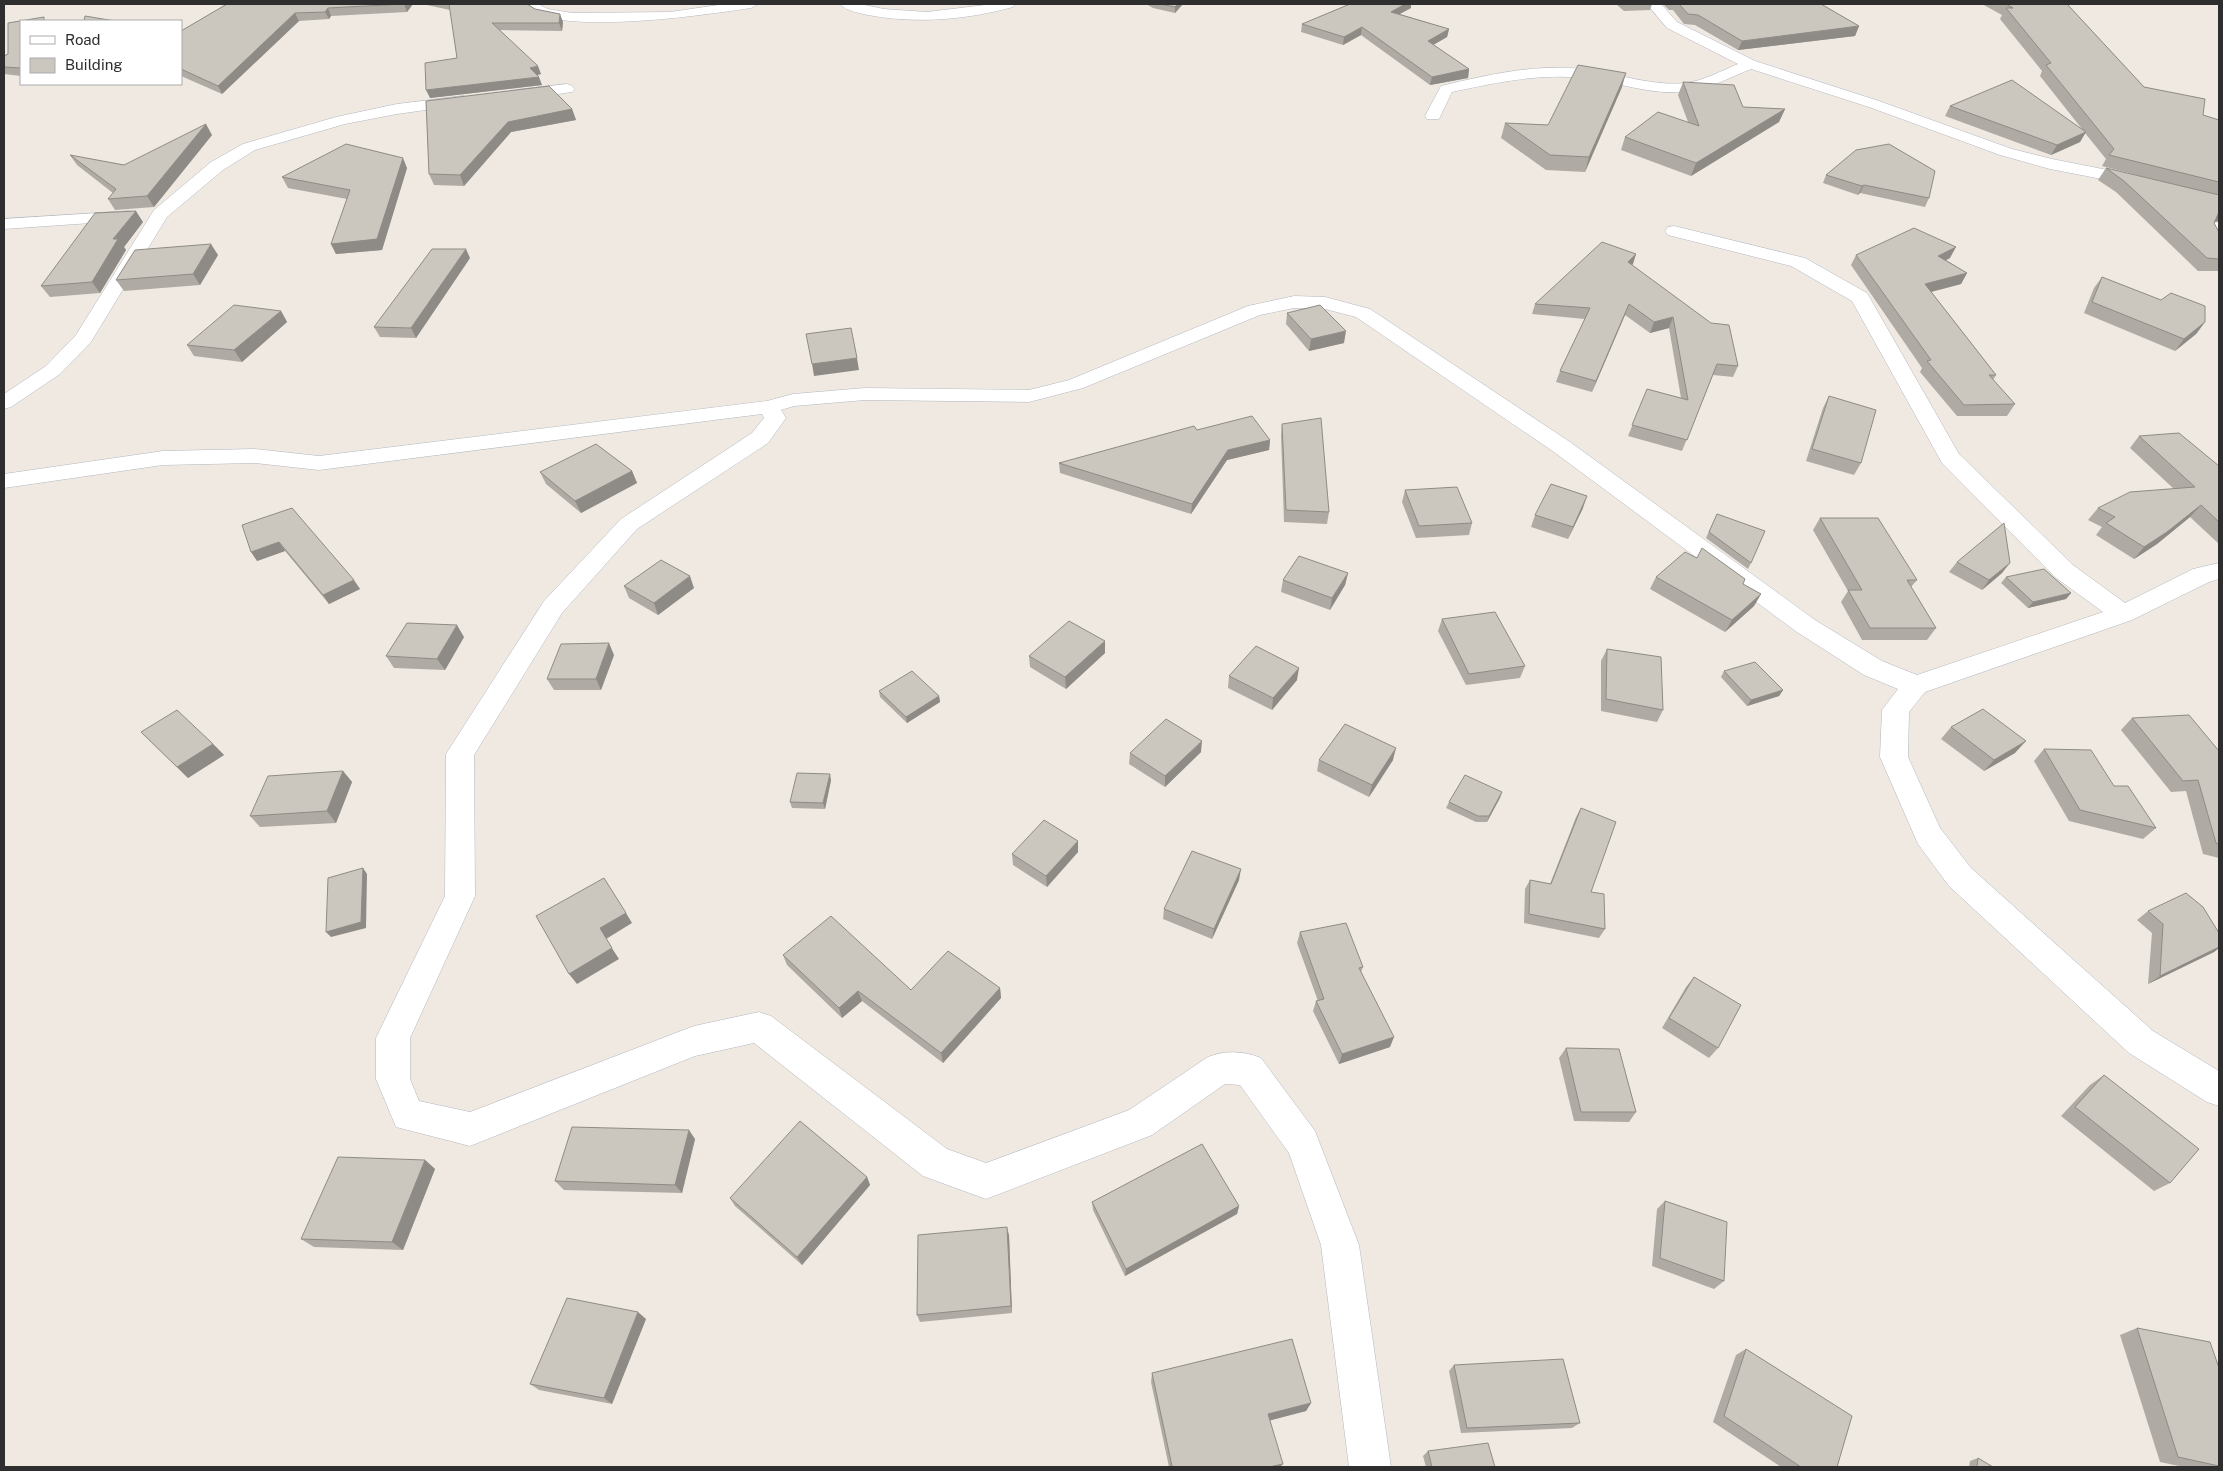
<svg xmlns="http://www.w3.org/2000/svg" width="2223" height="1471" font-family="'Public Sans',sans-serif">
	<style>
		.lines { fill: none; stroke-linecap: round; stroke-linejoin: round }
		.minor-casing { stroke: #b4b7c1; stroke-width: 1 }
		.minor { fill: #fff; fill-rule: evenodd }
		.wall { fill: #afaba4 }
		.shaded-wall { fill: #8e8b86 }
		.building { fill: #cbc7bf; stroke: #8e8b86 }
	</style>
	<rect width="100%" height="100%" fill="#efe9e1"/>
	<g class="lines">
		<g class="minor-casing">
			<g id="minor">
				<path d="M522 4H538L548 9 572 13 670 12 725 4H758L751 8C710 14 548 39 522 4Z"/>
				<path d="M840 4H860L884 9 927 12 993 4H1015L1013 7C965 20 917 24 868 15 860 13 846 11 840 4Z"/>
				<path d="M1647 4H1661L1677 22 1755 61 1879 101 2012 149 2052 159 2138 176 2144 177 2146 181 2144 185 2138 186 2050 169 2000 155 1869 107 1751 69C1729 78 1706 90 1682 92 1645 95 1607 78 1569 77 1530 75 1490 84 1452 92L1439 119H1427L1425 116 1441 86C1482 76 1525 66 1568 68 1606 69 1648 87 1685 83 1703 81 1721 71 1738 64L1667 28Z"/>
				<path d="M567 84 572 86 575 89 572 92 516 100 508 95 516 90Z"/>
				<path d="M464 96 469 98 472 101 469 104 397 114 345 124 255 150 223 170 167 217 91 342 60 374 11 407 4 409V394L46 366 76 335 154 210 211 162 243 144 336 117 397 104Z"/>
				<path d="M129 211 135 212 138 216 135 220 4 229V219Z"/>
				<path d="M2219 222V246L2213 245 2207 236 2213 223Z"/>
				<path d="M1674 226 1805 258 1867 293 1959 454 2073 565 2125 603 2193 569 2219 563V579L2209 582 2132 620 1925 692 1909 712 1908 757 1940 828 1971 868 2153 1031 2219 1071V1106L2207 1102 2129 1053 1949 886 1918 844 1880 757 1882 710 1898 689 1864 675 1797 632 1554 452 1356 317 1325 309 1294 308 1260 315 1083 388 1029 402 865 400 794 406 781 410 786 418 768 443 637 529 562 613 474 755 475 896 410 1038V1079L419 1101 470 1112 694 1026 759 1012 771 1016 947 1149 986 1163 1129 1110 1208 1057C1225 1050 1244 1051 1261 1058L1315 1131 1359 1245 1391 1467H1349L1321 1245 1289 1153 1240 1085 1225 1084 1152 1135 986 1199 923 1176 754 1043 695 1056 470 1146 396 1127 376 1079V1038L445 896 446 754 544 601 621 519 752 433 764 418 762 414 319 470 255 463 163 465 4 488V474L163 451 255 449 319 456 767 401 793 394 865 388 1029 390 1069 380 1248 306 1294 296 1325 297 1370 309 1570 442 1815 620 1882 661 1917 675 2103 612 2055 577 1942 463 1852 301 1791 266 1668 235 1665 231 1668 227Z"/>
			</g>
		</g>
		<use href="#minor" class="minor"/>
	</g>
	<g class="wall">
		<path d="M227 4H413L407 12 331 16 329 19 299 21 222 94 181 76V31Z"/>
		<path d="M422 4H527L535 9 563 22 562 31 500 30 541 74 537 75 542 85 430 98 457 58 450 10Z"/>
		<path d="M1146 4H1183L1175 13 1153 8Z"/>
		<path d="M1616 4H1652L1650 10 1624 11Z"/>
		<path d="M1663 4H1821L1859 26 1855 36 1738 50 1695 25 1684 24 1673 10H1669Z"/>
		<path d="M1982 4H2079L2078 5H2068L2144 87 2203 115 2219 120V221L2215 222 2214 223 2219 232V271H2198L2116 192 2098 180 2106 168 2156 180 2102 166 2106 159 2085 133 2080 142 2051 155 1945 116 1950 106 2082 129 2040 76 2042 71 2000 19 2002 15Z"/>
		<path d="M1411 8 1400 14 1449 29 1447 37 1433 45 1469 69 1468 78 1430 85 1361 35 1343 45 1301 32 1302 24Z"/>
		<path d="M21 21V76L4 74V56L8 54Z"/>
		<path d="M1683 82 1743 107 1785 109 1779 122 1691 176 1621 150 1625 137 1688 122 1678 95Z"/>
		<path d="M1622 87 1585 172 1546 170 1501 138 1505 123 1548 125Z"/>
		<path d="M426 101 572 109 576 120 511 132 464 186 434 185 429 174Z"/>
		<path d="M212 135 154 207 115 210 108 199 113 193 77 165 70 155 124 165Z"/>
		<path d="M407 168 382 250 336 254 331 244 347 199 288 188 282 177Z"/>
		<path d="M1826 175 1929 198 1925 207 1860 193 1858 195 1823 183Z"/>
		<path d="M143 222 124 247 126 250 100 293 50 297 41 286Z"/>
		<path d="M1636 254 1632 265 1738 366 1733 377 1713 375 1682 451 1628 436 1647 389 1681 398 1669 328 1650 333 1625 315 1592 392 1556 382 1560 371 1585 319 1532 314 1535 304Z"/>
		<path d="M218 255 200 285 124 291 116 280Z"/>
		<path d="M1856 255 1950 258 1946 260 1967 273 1961 284 1931 292 1996 375 1993 380 2015 404 2007 416H1957L1920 372 1922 368 1851 265Z"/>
		<path d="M470 258 416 338 380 337 374 327Z"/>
		<path d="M2102 277 2205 322 2196 334 2175 351 2084 313 2094 288Z"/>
		<path d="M281 311 287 322 242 362 194 356 187 345Z"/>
		<path d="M1287 313 1344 343 1309 351 1286 324Z"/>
		<path d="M1829 396 1861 463 1854 475 1806 461 1823 408Z"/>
		<path d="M1282 424 1329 512 1327 524 1284 522 1281 436Z"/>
		<path d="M2139 436 2219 466V544L2190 517 2157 544 2134 559 2096 535 2102 527 2088 520 2098 508 2174 489 2130 448Z"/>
		<path d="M1270 440 1269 450 1227 460 1191 514 1060 473 1059 463Z"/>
		<path d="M632 471 637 483 581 513 546 484 540 472Z"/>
		<path d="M1405 490 1472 523 1469 535 1416 538 1402 502Z"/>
		<path d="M292 508 360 589 329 604 285 551 257 561Z"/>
		<path d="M1583 508 1568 539 1531 527 1535 515Z"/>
		<path d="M1717 514 1751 563 1748 569 1706 538Z"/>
		<path d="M1820 518 1917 580 1911 587 1936 628 1927 640H1862L1841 602 1848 591 1813 530Z"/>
		<path d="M1957 562 2002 573 1982 590 1949 572Z"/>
		<path d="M1348 573 1345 585 1330 610 1281 592 1283 580Z"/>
		<path d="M1656 577 1743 584 1761 594 1754 606 1725 632 1650 589Z"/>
		<path d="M2006 577 2071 593 2066 599 2028 608 2001 583Z"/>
		<path d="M624 586 694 588 658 615 629 598Z"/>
		<path d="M1442 619 1525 666 1520 678 1466 685 1438 631Z"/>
		<path d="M464 637 445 670 394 668 386 656Z"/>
		<path d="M1607 649 1663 710 1657 722 1601 711V661Z"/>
		<path d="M1105 653 1066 689 1030 667 1029 656Z"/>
		<path d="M614 655 601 690H554L547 679Z"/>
		<path d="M1724 671 1783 690 1779 696 1747 706 1721 677Z"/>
		<path d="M1229 676 1297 680 1272 710 1228 688Z"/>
		<path d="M879 691 939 696 940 702 907 723 880 697Z"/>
		<path d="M2132 718 2219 751V858L2203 854 2186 791 2171 792 2121 730Z"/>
		<path d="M1951 727 2015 753 1984 771 1941 739Z"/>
		<path d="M141 732 213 744 224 755 188 778Z"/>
		<path d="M2044 749 2114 786 2156 828 2143 839 2069 821 2034 761Z"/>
		<path d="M1201 752 1165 787 1129 764 1130 753Z"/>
		<path d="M1319 760H1393L1369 797 1317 771Z"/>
		<path d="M343 771 352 782 336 823 260 827 250 816Z"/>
		<path d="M831 780 825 809 792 808 790 802Z"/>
		<path d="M1502 792 1487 822H1476L1446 808 1449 802Z"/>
		<path d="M1581 808 1591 892 1605 929 1599 938 1524 923 1525 889 1530 880 1550 884 1576 817Z"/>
		<path d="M1078 841V852L1047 887 1013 865 1012 854Z"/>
		<path d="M1239 880 1212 939 1163 919 1164 909Z"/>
		<path d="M2148 911 2219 933V948L2214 952 2148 984 2152 933 2137 920Z"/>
		<path d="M1300 932 1363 967 1361 972 1390 1047 1339 1064 1313 1011 1316 1001H1318L1297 943Z"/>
		<path d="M783 955 911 990 1000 988 1001 998 943 1063 862 1001 842 1018 787 965Z"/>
		<path d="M1694 977 1718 1048 1709 1058 1662 1028 1686 987Z"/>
		<path d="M1566 1048 1636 1112 1629 1122 1574 1121 1559 1058Z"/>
		<path d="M2104 1075 2170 1183 2154 1191 2061 1116 2090 1085Z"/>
		<path d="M695 1139 682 1193 564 1190 555 1181Z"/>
		<path d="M425 1160 435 1169 403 1250 314 1247 301 1239Z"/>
		<path d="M867 1177 870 1185 802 1265 735 1206 730 1198Z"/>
		<path d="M1665 1201 1724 1281 1714 1289 1652 1266 1657 1209Z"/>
		<path d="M1092 1202 1239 1206 1237 1214 1125 1276 1093 1210Z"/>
		<path d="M1009 1235 1012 1313 920 1322 917 1315Z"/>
		<path d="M646 1319 612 1404 539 1390 530 1384Z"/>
		<path d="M2137 1328 2219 1368V1467H2184L2160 1462 2120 1335Z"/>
		<path d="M1746 1349 1837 1467H1781L1713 1422 1736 1355Z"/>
		<path d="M1454 1365 1580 1423 1572 1428 1461 1433 1449 1371Z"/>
		<path d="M1152 1373 1311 1403 1306 1411 1270 1420 1280 1467H1169L1151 1382Z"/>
		<path d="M1428 1451 1495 1467H1426L1423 1456Z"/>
		<path d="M1978 1458 1993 1467H1969L1970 1461Z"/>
	</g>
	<g class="shaded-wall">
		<path d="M404 4H413L407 12Z"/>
		<path d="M1178 4H1183L1175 13V7Z"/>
		<path d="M1405 4H1411V8L1390 19 1391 12Z"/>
		<path d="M328 8 331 16 329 19 325 12Z"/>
		<path d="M295 13 299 21 222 94 218 86Z"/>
		<path d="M560 14 563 22 562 31 559 23Z"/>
		<path d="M1859 26 1855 36 1738 50 1742 41Z"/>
		<path d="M1362 27 1361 35 1343 45 1344 37Z"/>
		<path d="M1449 29 1447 37 1426 49 1428 41Z"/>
		<path d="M538 66 541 74 533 76 530 68Z"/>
		<path d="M1469 69 1468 78 1430 85 1432 77Z"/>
		<path d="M1626 73 1622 87 1585 172 1589 157Z"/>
		<path d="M539 77 542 85 430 98 426 90Z"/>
		<path d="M572 109 576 120 511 132 464 186 460 175 508 122Z"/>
		<path d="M1785 109 1779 122 1691 176 1696 163Z"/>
		<path d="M206 124 212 135 154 207 147 196Z"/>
		<path d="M2086 132 2080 142 2051 155 2057 145Z"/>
		<path d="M403 158 407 168 382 250 336 254 331 244Z"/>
		<path d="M1864 185 1860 193 1858 195 1862 186Z"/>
		<path d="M136 211 143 222 124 247 126 250 100 293 92 282 113 239Z"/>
		<path d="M2219 211V221L2211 222Z"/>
		<path d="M211 244 218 255 200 285 193 274Z"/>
		<path d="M1956 247 1950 258 1932 267 1938 256Z"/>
		<path d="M466 249 470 258 416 338 411 328Z"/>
		<path d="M1636 254 1633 264 1624 273 1628 262Z"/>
		<path d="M1967 273 1961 284 1919 295 1925 284Z"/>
		<path d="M1629 304 1625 315 1592 392 1596 381Z"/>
		<path d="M281 311 287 322 242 362 234 350Z"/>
		<path d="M1673 317 1669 328 1650 333 1654 322Z"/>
		<path d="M2205 322 2196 334 2175 351 2184 339Z"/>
		<path d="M1346 331 1344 343 1309 351 1311 339Z"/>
		<path d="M857 358 859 370 814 376 812 364Z"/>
		<path d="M1270 440 1269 450 1227 460 1191 514 1192 504 1228 450Z"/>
		<path d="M632 471 637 483 581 513 575 501Z"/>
		<path d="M1587 496 1583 508 1568 539 1573 527Z"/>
		<path d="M2201 505 2190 517 2157 544 2134 559 2144 547Z"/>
		<path d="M279 542 285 551 257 561 251 552Z"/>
		<path d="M2010 563 2002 573 1982 590 1989 580Z"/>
		<path d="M1348 573 1345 585 1330 610 1332 598Z"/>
		<path d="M690 576 694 588 658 615 654 603Z"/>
		<path d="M354 580 360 589 329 604 323 595Z"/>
		<path d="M2071 593 2066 599 2028 608 2033 602Z"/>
		<path d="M1761 594 1754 606 1725 632 1732 620Z"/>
		<path d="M457 625 464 637 445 670 437 659Z"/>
		<path d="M1105 641V653L1066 689 1065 677Z"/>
		<path d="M609 643 614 655 601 690 596 679Z"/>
		<path d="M1299 668 1297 680 1272 710 1273 698Z"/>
		<path d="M1783 690 1779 696 1747 706 1751 700Z"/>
		<path d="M939 696 940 702 907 723 906 717Z"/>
		<path d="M1202 741 1201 752 1165 787V776Z"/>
		<path d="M2026 741 2015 753 1984 771 1994 760Z"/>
		<path d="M213 744 224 755 188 778 177 767Z"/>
		<path d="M1396 748 1393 760 1369 797 1372 785Z"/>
		<path d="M343 771 352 782 336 823 327 811Z"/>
		<path d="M830 774 831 780 825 809 823 803Z"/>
		<path d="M1502 792 1500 798 1487 822 1489 816Z"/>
		<path d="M1078 841V852L1047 887 1046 876Z"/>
		<path d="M363 868 367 874 366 928 331 937 326 932Z"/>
		<path d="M1241 869 1239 880 1212 939 1214 929Z"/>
		<path d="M626 913 632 923 606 939 619 959 577 984 569 974 600 928Z"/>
		<path d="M2219 947V948L2214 952 2148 984 2160 976Z"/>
		<path d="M1000 988 1001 998 943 1063 941 1053Z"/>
		<path d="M858 991 862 1001 842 1018 839 1008Z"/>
		<path d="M1394 1037 1390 1047 1339 1064 1342 1054Z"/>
		<path d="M689 1130 695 1139 682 1193 675 1185Z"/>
		<path d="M425 1160 435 1169 403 1250 392 1242Z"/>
		<path d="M867 1177 870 1185 802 1265 797 1257Z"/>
		<path d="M1239 1206 1237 1214 1125 1276 1126 1269Z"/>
		<path d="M1007 1227 1009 1235 1012 1313 1011 1306Z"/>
		<path d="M638 1312 646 1319 612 1404 604 1398Z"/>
		<path d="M1311 1403 1306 1411 1264 1422 1268 1414Z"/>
		<path d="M1283 1464 1280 1467H1269Z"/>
	</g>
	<g class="building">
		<path d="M227 4H405L328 8 325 12 295 13 218 86 181 69V31Z"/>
		<path d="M449 4H527L535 9 560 14 559 23H492L538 66 530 68 539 77 426 90 425 63 457 58Z"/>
		<path d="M1160 4H1178L1175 7Z"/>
		<path d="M1350 4H1405L1391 12 1449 29 1428 41 1469 69 1432 77 1362 27 1344 37 1302 24Z"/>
		<path d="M1679 4H1821L1859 26 1742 41 1698 15 1688 14Z"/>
		<path d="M2006 4H2067L2144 87 2205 99 2203 115 2219 120V182L2109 155 2114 149 2046 65 2051 63 2006 8H2013Z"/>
		<path d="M85 16 115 21H84Z"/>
		<path d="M44 17V21H21V68L4 67V56L8 54V23Z"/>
		<path d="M1578 65 1626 73 1589 157 1550 155 1505 123 1548 125Z"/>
		<path d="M2012 80 2086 132 2057 145 1950 106Z"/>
		<path d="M1683 82 1734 85 1743 107 1785 109 1696 163 1625 137 1658 112 1699 126Z"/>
		<path d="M549 86 572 109 508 122 460 175 429 174 426 101Z"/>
		<path d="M206 124 147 196 108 199 116 189 70 155 124 165Z"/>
		<path d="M346 144 403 158 377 239 331 244 350 190 282 177Z"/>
		<path d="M1889 144 1935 171 1929 198 1864 185 1862 186 1826 175 1856 150Z"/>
		<path d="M2106 168 2219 195V212L2214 223 2219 232V259L2207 258 2124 181Z"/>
		<path d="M136 211 113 239H118L92 282 41 286 95 213Z"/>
		<path d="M1914 228 1956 247 1938 256 1967 273 1925 284 1996 375H1989L2015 404 1964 405 1927 361 1931 360 1856 255Z"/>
		<path d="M1602 242 1636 254 1628 262 1711 323 1729 325 1738 366 1717 364 1687 440 1632 425 1647 389 1688 400 1673 317 1654 322 1629 304 1596 381 1560 371 1590 308 1535 304Z"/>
		<path d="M211 244 193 274 116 280 135 250Z"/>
		<path d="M432 249H466L411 328 374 327Z"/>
		<path d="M2102 277 2161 300 2171 293 2205 306V322L2184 339 2092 302Z"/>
		<path d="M234 305 281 311 234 350 187 345Z"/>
		<path d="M1320 305 1346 331 1311 339 1287 313Z"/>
		<path d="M851 328 857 358 812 364 806 334Z"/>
		<path d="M1829 396 1876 410 1861 463 1812 449Z"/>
		<path d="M1252 416 1270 440 1228 450 1192 504 1059 463 1194 426 1197 430Z"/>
		<path d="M1321 418 1329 512 1286 510 1282 424Z"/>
		<path d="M2179 433 2219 466V522L2201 505 2167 532 2144 547 2106 523 2115 517 2098 508 2130 492 2195 487 2139 436Z"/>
		<path d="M596 444 632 471 575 501 540 472Z"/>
		<path d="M1551 484 1587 496 1573 527 1535 515Z"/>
		<path d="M1457 487 1472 523 1419 526 1405 490Z"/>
		<path d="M292 508 354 580 323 595 279 542 251 552 242 525Z"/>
		<path d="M1717 514 1765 531 1751 563 1709 532Z"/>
		<path d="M1820 518H1878L1917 580H1907L1936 628H1870L1848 590H1862Z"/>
		<path d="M2004 523 2010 563 1989 580 1957 562Z"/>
		<path d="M1702 548 1745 579 1743 584 1761 594 1732 620 1656 577 1685 552 1697 558Z"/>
		<path d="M1299 556 1348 573 1332 598 1283 580Z"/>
		<path d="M661 560 690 576 654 603 624 586Z"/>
		<path d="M2044 569 2071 593 2033 602 2006 577Z"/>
		<path d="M1495 612 1525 666 1469 674 1442 619Z"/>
		<path d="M1069 621 1105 641 1065 677 1029 656Z"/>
		<path d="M407 623 457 625 437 659 386 656Z"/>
		<path d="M609 643 596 679H547L561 644Z"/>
		<path d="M1256 646 1299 668 1273 698 1229 676Z"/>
		<path d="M1607 649 1661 657 1663 710 1606 699Z"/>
		<path d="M1755 662 1783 690 1751 700 1724 671Z"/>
		<path d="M912 671 939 696 906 717 879 691Z"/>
		<path d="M1983 709 2026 741 1994 760 1951 727Z"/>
		<path d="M177 710 213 744 177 767 141 732Z"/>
		<path d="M2189 715 2219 751V844L2216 843 2198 780 2183 781 2132 718Z"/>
		<path d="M1166 719 1202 741 1165 776 1130 753Z"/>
		<path d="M1345 724 1396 748 1372 785 1319 760Z"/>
		<path d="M2044 749 2091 750 2114 786H2128L2156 828 2080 810Z"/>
		<path d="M343 771 327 811 250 816 268 776Z"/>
		<path d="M797 773 830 774 823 803 790 802Z"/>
		<path d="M1465 775 1502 792 1489 816H1478L1449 802Z"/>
		<path d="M1581 808 1616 822 1591 892 1604 894 1605 929 1529 914 1530 880 1551 884Z"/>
		<path d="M1044 820 1078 841 1046 876 1012 854Z"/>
		<path d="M1192 851 1241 869 1214 929 1164 909Z"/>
		<path d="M363 868 361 922 326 932 328 878Z"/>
		<path d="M604 878 626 913 600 928 612 948 569 974 536 916Z"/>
		<path d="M2186 893 2203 907 2219 933V947L2160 976 2163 924 2148 911Z"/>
		<path d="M831 916 911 990 948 951 1000 988 941 1053 858 991 839 1008 783 955Z"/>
		<path d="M1346 923 1363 967 1359 968 1394 1037 1342 1054 1316 1001 1324 999 1300 932Z"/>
		<path d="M1694 977 1741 1005 1718 1048 1669 1018Z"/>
		<path d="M1566 1048 1619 1049 1636 1112H1581Z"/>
		<path d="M2104 1075 2199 1149 2170 1183 2075 1107Z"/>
		<path d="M800 1121 867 1177 797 1257 730 1198Z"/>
		<path d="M572 1127 689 1130 675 1185 555 1181Z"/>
		<path d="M1202 1144 1239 1206 1126 1269 1092 1202Z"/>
		<path d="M338 1157 425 1160 392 1242 301 1239Z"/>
		<path d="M1665 1201 1727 1222 1724 1281 1660 1258Z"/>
		<path d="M1007 1227 1011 1306 917 1315 918 1235Z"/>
		<path d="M567 1298 638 1312 604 1398 530 1384Z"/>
		<path d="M2137 1328 2210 1342 2219 1368V1466L2178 1457Z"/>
		<path d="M1292 1339 1311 1403 1268 1414 1283 1464 1269 1467H1166L1172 1466 1152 1373Z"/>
		<path d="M1746 1349 1852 1416 1837 1467H1801L1724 1416Z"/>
		<path d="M1563 1359 1580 1423 1467 1428 1454 1365Z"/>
		<path d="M1488 1443 1495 1467H1432L1428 1451Z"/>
		<path d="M1978 1458 1993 1467H1977Z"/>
	</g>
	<rect width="2223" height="1471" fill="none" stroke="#2e2e2e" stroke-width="10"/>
	<rect x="20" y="20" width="162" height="65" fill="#ffffff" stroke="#ababab"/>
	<rect x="30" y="36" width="25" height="8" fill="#ffffff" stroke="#ababab"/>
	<text x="65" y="45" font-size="15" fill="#2e2e2e">Road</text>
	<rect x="30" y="58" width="25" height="15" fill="#cbc7bf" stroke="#ababab"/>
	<text x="65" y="70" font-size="15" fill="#2e2e2e">Building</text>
</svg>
